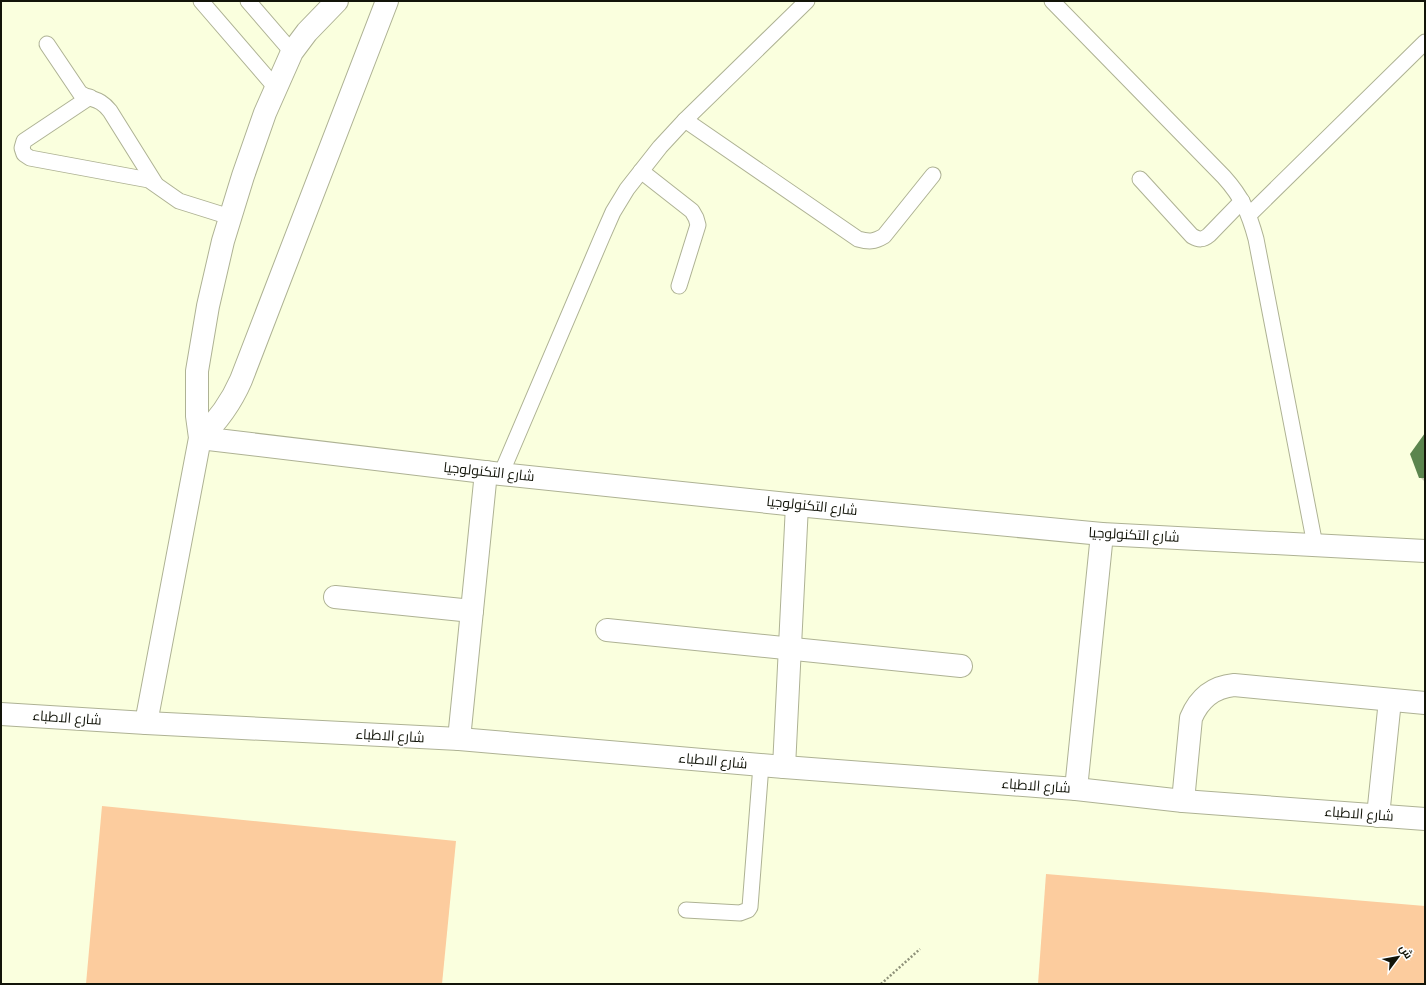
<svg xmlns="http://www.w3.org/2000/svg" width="1426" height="985" font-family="Signika,Cairo,sans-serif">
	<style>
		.green { fill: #fccc9e }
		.shadow { fill: #0003 }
		.building { fill: #5b854e }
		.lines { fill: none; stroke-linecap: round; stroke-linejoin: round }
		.service-casing { stroke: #aeb294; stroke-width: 17 }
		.minor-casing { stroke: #aeb294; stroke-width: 24 }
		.path { stroke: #8f927b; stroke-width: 2.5; stroke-dasharray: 2 2; stroke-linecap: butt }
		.service { stroke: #fff; stroke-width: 15 }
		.minor { stroke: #fff; stroke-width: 22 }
		.labels { text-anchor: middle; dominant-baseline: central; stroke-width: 4; stroke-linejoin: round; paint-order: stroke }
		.street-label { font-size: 14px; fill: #121409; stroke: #fff }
	</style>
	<rect width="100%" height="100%" fill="#faffde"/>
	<g class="green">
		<path d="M102 806 456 841 442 984H86Z"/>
		<path d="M1046 874 1425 906V984H1038Z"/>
	</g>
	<path class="shadow" d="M1425 434V482L1420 477Z"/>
	<path class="building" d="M1425 433V478H1419L1410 454Z"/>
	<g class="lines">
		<g class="service-casing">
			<g id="service">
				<path d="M201 1 276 88"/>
				<path d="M248 1 292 52"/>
				<path d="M1052 1 1224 177C1242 197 1249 213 1256 239L1315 545"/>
				<path d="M47 44 80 93C92 101 99 97 110 111L155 183"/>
				<path d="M90 97 24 141 22 148 24 154 30 158 149 180 179 201 230 217"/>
				<path d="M685 120 858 239C869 242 874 242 884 236L933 175"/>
				<path d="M641 171 692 211 696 218 698 225 679 286"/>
				<path d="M1140 179 1192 236C1199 240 1203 240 1209 235L1242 201"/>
				<path d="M1249 215 1425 42"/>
				<path d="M501 474 602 237 613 212 627 189 660 147 685 120 807 1"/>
				<path d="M686 910 740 913 748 910 750 907 761 765"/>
			</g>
		</g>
		<g class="minor-casing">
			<g id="minor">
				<path d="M200 438 501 474 797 505 1102 534 1425 551"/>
				<path d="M200 438C218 421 231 403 241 380L387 1"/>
				<path d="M335 597 472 611"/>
				<path d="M607 630 961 666"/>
				<path d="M1 714 146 723 459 739 784 767 1076 789 1183 801 1425 819"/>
				<path d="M146 723 200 438 197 416V371L208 306 223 241 243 176 265 113 292 52 307 32 337 1"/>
				<path d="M459 739 486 472"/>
				<path d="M784 767 797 505"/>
				<path d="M1076 789 1102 534"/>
				<path d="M1183 801 1191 718C1199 699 1213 687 1234 685L1425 703"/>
				<path d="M1378 816 1390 700"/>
			</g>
		</g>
		<path class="path" d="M881 984 920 949"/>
		<use href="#service" class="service"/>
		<use href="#minor" class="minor"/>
	</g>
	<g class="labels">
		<g class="street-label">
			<text transform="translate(489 472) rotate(6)">شارع التكنولوجيا</text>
			<text transform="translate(812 506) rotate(6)">شارع التكنولوجيا</text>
			<text transform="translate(1134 535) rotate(3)">شارع التكنولوجيا</text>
			<text transform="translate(67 718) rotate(4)">شارع الاطباء</text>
			<text transform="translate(390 736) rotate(3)">شارع الاطباء</text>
			<text transform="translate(713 761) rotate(5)">شارع الاطباء</text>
			<text transform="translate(1036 786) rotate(4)">شارع الاطباء</text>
			<text transform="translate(1359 814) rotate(4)">شارع الاطباء</text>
		</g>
	</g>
	<rect width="1426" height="985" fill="none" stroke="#121409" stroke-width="4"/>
	<g transform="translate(1398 957) rotate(58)" stroke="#ffffff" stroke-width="3" paint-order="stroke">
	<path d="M0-3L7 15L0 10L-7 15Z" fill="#121409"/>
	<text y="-6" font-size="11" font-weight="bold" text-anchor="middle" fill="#121409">ش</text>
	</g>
</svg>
